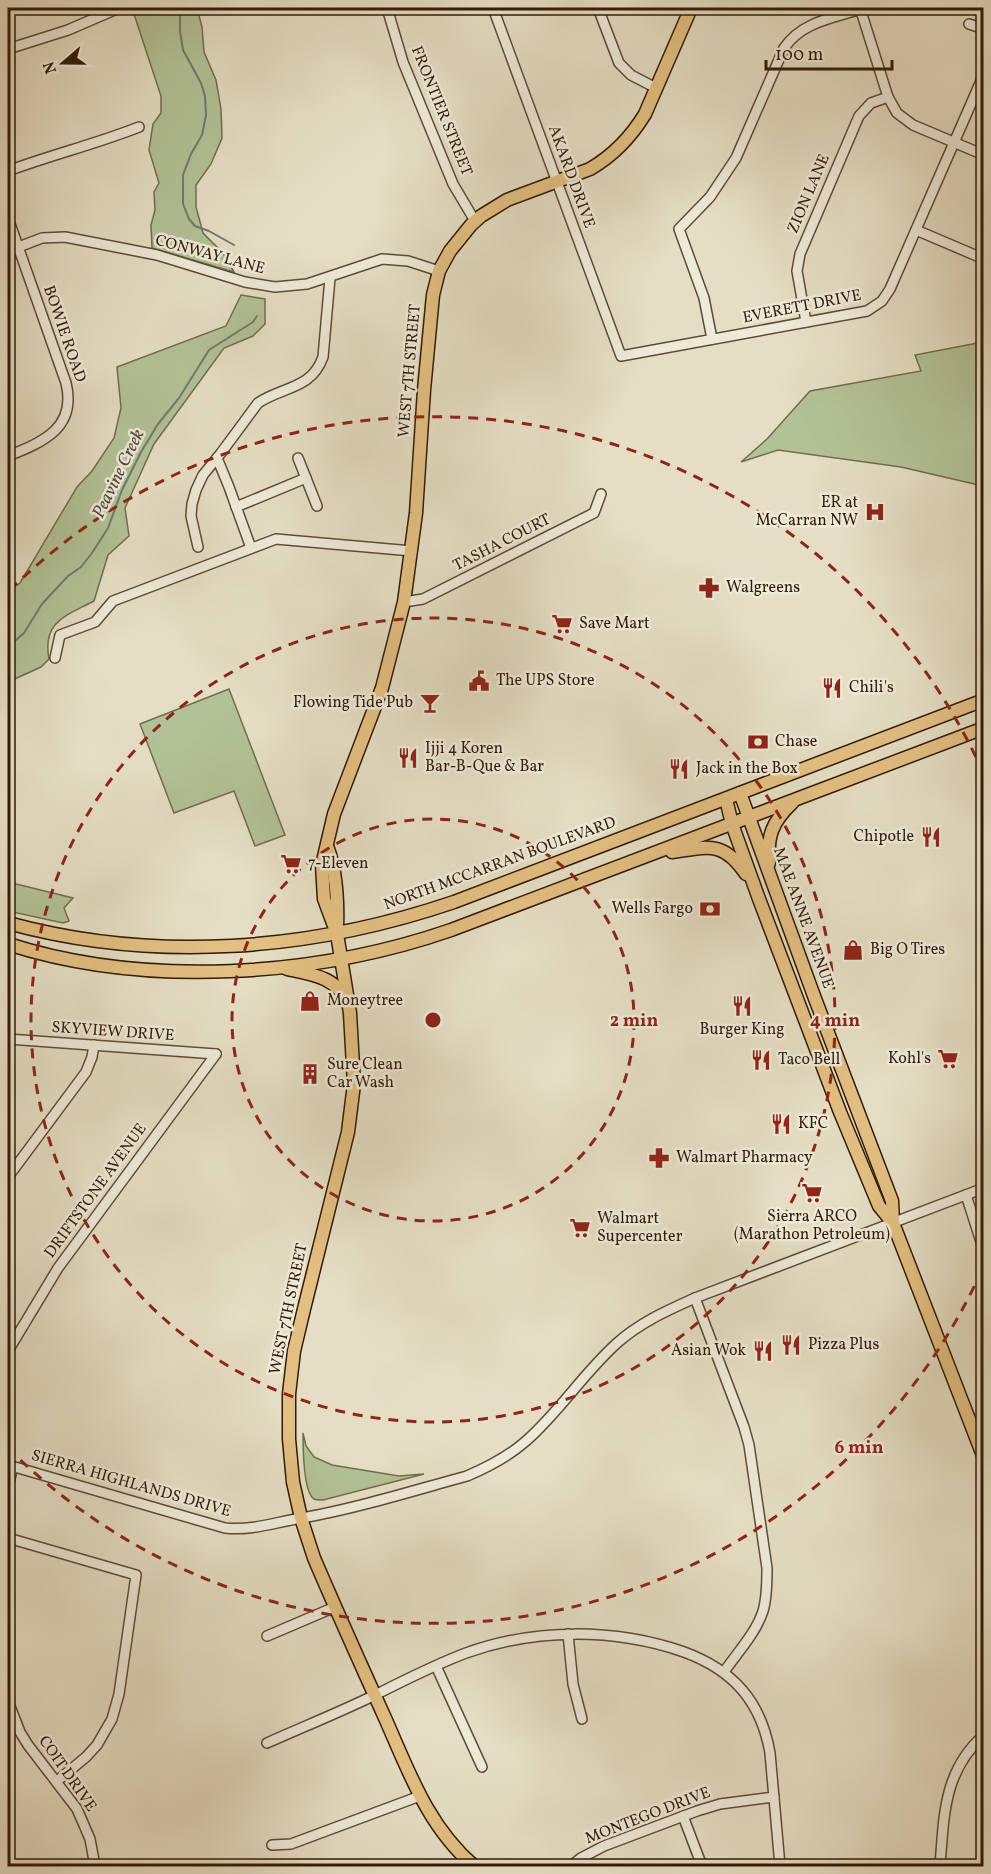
<svg xmlns="http://www.w3.org/2000/svg" width="991" height="1874" font-family="Vollkorn,serif">
	<style>
		.green { fill: #b2c296; stroke: #726e4e; stroke-width: 1.5 }
		.lines { fill: none; stroke-linecap: round; stroke-linejoin: round }
		.stream { stroke: #707a74; stroke-width: 2 }
		.minor-casing { stroke: #5f4b36; stroke-width: 12 }
		.major-casing { stroke: #321a06; stroke-width: 15 }
		.minor { stroke: #eeead9; stroke-width: 9 }
		.major { stroke: #e2bf82; stroke-width: 12 }
		.ring { fill: none; stroke: #8f2418; stroke-width: 3; stroke-dasharray: 10 8 }
		.labels { text-anchor: middle; dominant-baseline: central; stroke-width: 5; stroke-linejoin: round; paint-order: stroke }
		.street-label { font-size: 16px; fill: #321a06; stroke: #eeead9 }
		.poi-label { font-size: 16px; fill: #321a06; stroke: #eeead9; text-anchor: start }
		.water-label { font-size: 18px; font-style: italic; fill: #514a3d; stroke: #eeead9 }
		.centre { fill: #8f2418; stroke: #eeead9; stroke-width: 3 }
		.ring-label { font-size: 18px; text-anchor: middle; font-weight: bold; fill: #8f2418; stroke: #eeead9; stroke-width: 5; stroke-linejoin: round; paint-order: stroke }
	</style>
	<rect width="100%" height="100%" fill="#e5dec4"/>
	<filter id="stains"><feTurbulence type="fractalNoise" baseFrequency=".00333" numOctaves="4"/><feColorMatrix values="0 0 0 0 .2 0 0 0 0 .09 0 0 0 0 .02 0 0 0 .5 -.17"/></filter>
	<radialGradient id="worn" r=".72"><stop offset=".6" stop-color="#630" stop-opacity="0"/><stop offset="1" stop-color="#630" stop-opacity=".3"/></radialGradient>
	<g class="green">
		<path d="M132 8H197L202 27 204 52 216 80 221 109 222 138 211 164 196 185V207L203 233 223 253 234 272 152 248 151 225 155 210 154 192 159 183 149 150 153 124 161 113V96Z"/>
		<path d="M241 295 265 299V324L253 336 224 348 154 444 125 508 129 536 108 555 94 601C66 616 42 621 49 659L41 667 8 682V591L20 583 77 487 92 471 114 438 121 408 117 367 226 326Z"/>
		<path d="M983 342V486L901 467 778 450 741 462 767 439 810 391 921 371 915 355Z"/>
		<path d="M229 689 285 835 255 846 234 791 174 813 140 724Z"/>
		<path d="M8 882 73 898 64 908 69 921 63 923 8 911Z"/>
		<path d="M303 1433 306 1446 314 1457 332 1465 399 1476 424 1474 323 1500C320 1500 316 1500 314 1499 303 1492 303 1445 303 1433Z"/>
	</g>
	<g class="lines">
		<g class="stream">
			<path d="M180 8V31L183 50 201 83 205 96 206 115 202 135 191 154 183 175V204L189 219 195 226 209 231 234 245"/>
			<path d="M8 647 24 633 42 604 68 576 81 567 92 553 108 528 122 490 141 452 158 424 179 398 209 350 253 322 257 316"/>
		</g>
		<g class="minor-casing">
			<g id="minor">
				<path d="M387 8 403 62 453 184 475 221"/>
				<path d="M493 8 621 356 867 311 882 301 890 289 984 74"/>
				<path d="M598 8 619 63 631 75 656 88"/>
				<path d="M860 8 888 97 897 113 913 125 984 155"/>
				<path d="M969 24 984 29"/>
				<path d="M8 49 68 30 119 8"/>
				<path d="M8 171C51 155 96 144 139 127"/>
				<path d="M8 218 66 383C77 428 43 442 8 456"/>
				<path d="M916 230 984 259"/>
				<path d="M8 251 42 238 65 237 157 255 245 282 275 287 307 284 382 259 408 261 439 271"/>
				<path d="M806 322 797 271 800 254 859 116 871 103 888 97"/>
				<path d="M712 339 704 298 679 229 710 197 736 158 784 48C802 22 832 18 861 9"/>
				<path d="M217 458 229 487 251 548"/>
				<path d="M298 458 317 506"/>
				<path d="M236 507 306 478"/>
				<path d="M198 547 191 516 192 504 196 490 203 475 221 453 258 403C283 386 311 390 323 357L330 278"/>
				<path d="M404 602 423 599 594 513 601 494"/>
				<path d="M55 658 60 635 95 622 113 601 276 539 412 551"/>
				<path d="M8 1039 216 1054"/>
				<path d="M8 1177 86 1072 92 1057 94 1045"/>
				<path d="M966 1195 984 1251"/>
				<path d="M695 1298 744 1427 749 1445 767 1568C767 1582 767 1598 763 1611 756 1633 737 1653 724 1672"/>
				<path d="M8 1351 58 1268 216 1054"/>
				<path d="M8 1465 225 1528C252 1531 276 1522 302 1518 358 1508 412 1491 467 1476 488 1467 508 1457 526 1441 559 1412 583 1374 616 1344 639 1323 666 1311 695 1298L984 1188"/>
				<path d="M8 1486 13 1467"/>
				<path d="M8 1538 136 1575 119 1694 112 1719 97 1745 86 1757 57 1781"/>
				<path d="M568 1634 573 1684 582 1719"/>
				<path d="M267 1636 335 1607"/>
				<path d="M436 1666 482 1767"/>
				<path d="M8 1701 20 1732 28 1745 77 1809 90 1839 95 1866"/>
				<path d="M267 1743C303 1727 340 1712 375 1695 405 1680 434 1665 466 1653 535 1628 614 1628 684 1652 733 1670 761 1701 770 1753L780 1866"/>
				<path d="M683 1816 702 1866"/>
				<path d="M272 1845 291 1844 420 1796"/>
				<path d="M571 1866 581 1858 604 1846 697 1811 720 1804 774 1797"/>
				<path d="M940 1866C944 1817 943 1771 984 1735"/>
			</g>
		</g>
		<g class="major-casing">
			<g id="major">
				<path d="M740 793 814 996 892 1201 893 1223"/>
				<path d="M726 799 732 824 759 899 840 1112 879 1206 893 1223 984 1458"/>
				<path d="M327 846C337 872 338 903 337 930"/>
				<path d="M672 852C708 847 723 840 746 874"/>
				<path d="M769 863C767 836 772 822 792 803"/>
				<path d="M8 923C154 963 310 951 454 902L984 700"/>
				<path d="M8 944C145 988 315 977 451 930L984 728"/>
				<path d="M287 969C310 974 338 977 347 1003"/>
				<path d="M474 1866C428 1827 409 1772 385 1718 361 1665 337 1612 314 1558L301 1518 293 1482 289 1439V1394L294 1351 304 1309 348 1132 354 1084 350 1013 337 934 324 899 322 865 334 814 382 688 404 602 416 513 424 390 433 295 439 271 450 251 471 225 481 216 507 200 590 169C614 155 631 137 645 114L691 8"/>
			</g>
		</g>
		<use href="#minor" class="minor"/>
		<use href="#major" class="major"/>
	</g>
	<g class="ring">
		<circle cx="433" cy="1020" r="201"/>
		<circle cx="433" cy="1020" r="402"/>
		<path d="M982 1270A603 603 0 0 1 10 1450M10 590A603 603 0 0 1 982 770"/>
	</g>
	<defs>
		<g id="hospital-bare" transform="scale(1.62)"><path d="M-5-5h3v3.5h4V-5h3V5h-3V1.5h-4V5h-3Z" fill="#8f2418" stroke="#eeead9" stroke-width="2.5" paint-order="stroke"/></g>
		<g id="pharmacy-bare" transform="scale(1.62)"><path d="M-2-6h4v4h4v4h-4v4h-4v-4h-4v-4h4Z" fill="#8f2418" stroke="#eeead9" stroke-width="2.5" paint-order="stroke"/></g>
		<g id="supermarket-bare" transform="scale(1.62)"><path d="M-6-5.5h2.5l.6 2H6L4.5 2H-2.5L-4.4-4H-6ZM-1.5 3.2a1.3 1.3 0 1 0 .1 0ZM3 3.2a1.3 1.3 0 1 0 .1 0Z" fill="#8f2418" stroke="#eeead9" stroke-width="2.5" paint-order="stroke"/></g>
		<g id="civic-bare" transform="scale(1.62)"><path d="M-.6-6.5H3V-4.5H.6V-3L4-1V1h2V6H-6V1h2V-1L-.6-3ZM-1.2 2.5V6h2.4V2.5Z" fill="#8f2418" stroke="#eeead9" stroke-width="2.5" paint-order="stroke"/></g>
		<g id="restaurant-bare" transform="scale(1.62)"><path d="M-5-6h1v4h1v-4h1v4h1v-4h1v5L-1.5 .5V6h-2V.5L-5-1ZM5-6V6H3V1.5H1.5Q1.5-4 5-6Z" fill="#8f2418" stroke="#eeead9" stroke-width="2.5" paint-order="stroke"/></g>
		<g id="bar-bare" transform="scale(1.62)"><path d="M-6-5H6L.8 .8V4.5H3.5V6h-7V4.5H-.8V.8Z" fill="#8f2418" stroke="#eeead9" stroke-width="2.5" paint-order="stroke"/></g>
		<g id="bank-bare" transform="scale(1.62)"><path d="M-6-4H6V4H-6ZM0-2.3a2.3 2.3 0 1 0 0 4.6a2.3 2.3 0 1 0 0-4.6Z" fill="#8f2418" stroke="#eeead9" stroke-width="2.5" paint-order="stroke"/></g>
		<g id="shop-bare" transform="scale(1.62)"><path d="M-5-2.5h2.3a2.7 3.5 0 0 1 5.4 0H5L5.5 6h-11ZM-1.5-2.5h3a1.5 2.3 0 0 0-3 0Z" fill="#8f2418" stroke="#eeead9" stroke-width="2.5" paint-order="stroke"/></g>
		<g id="building-bare" transform="scale(1.62)"><path d="M-4-6H4V6H1V3H-1V6H-4ZM-2.5-4.3h1.7v1.8h-1.7ZM.8-4.3h1.7v1.8H.8ZM-2.5-1h1.7V.8h-1.7ZM.8-1h1.7V.8H.8Z" fill="#8f2418" stroke="#eeead9" stroke-width="2.5" paint-order="stroke"/></g>
	</defs>
	<g fill-rule="evenodd">
		<use href="#hospital-bare" x="875" y="512"/>
		<use href="#pharmacy-bare" x="709" y="588"/>
		<use href="#supermarket-bare" x="562" y="624"/>
		<use href="#civic-bare" x="479" y="681"/>
		<use href="#restaurant-bare" x="832" y="688"/>
		<use href="#bar-bare" x="430" y="703"/>
		<use href="#bank-bare" x="758" y="742"/>
		<use href="#restaurant-bare" x="408" y="758"/>
		<use href="#restaurant-bare" x="679" y="769"/>
		<use href="#restaurant-bare" x="931" y="837"/>
		<use href="#supermarket-bare" x="291" y="864"/>
		<use href="#bank-bare" x="710" y="909"/>
		<use href="#shop-bare" x="853" y="950"/>
		<use href="#shop-bare" x="310" y="1001"/>
		<use href="#restaurant-bare" x="742" y="1006"/>
		<use href="#supermarket-bare" x="948" y="1059"/>
		<use href="#restaurant-bare" x="761" y="1060"/>
		<use href="#building-bare" x="310" y="1074"/>
		<use href="#restaurant-bare" x="781" y="1124"/>
		<use href="#pharmacy-bare" x="659" y="1158"/>
		<use href="#supermarket-bare" x="812" y="1193"/>
		<use href="#supermarket-bare" x="580" y="1228"/>
		<use href="#restaurant-bare" x="791" y="1345"/>
		<use href="#restaurant-bare" x="763" y="1351"/>
	</g>
	<g class="labels">
		<g class="street-label">
			<text transform="translate(441 111) rotate(68)">FRONTIER STREET</text>
			<text transform="translate(571 177) rotate(70)">AKARD DRIVE</text>
			<text transform="translate(809 194) rotate(-67)">ZION LANE</text>
			<text transform="translate(210 255) rotate(15)">CONWAY LANE</text>
			<text transform="translate(802 307) rotate(-11)">EVERETT DRIVE</text>
			<text transform="translate(64 334) rotate(71)">BOWIE ROAD</text>
			<text transform="translate(410 371) rotate(-85)">WEST 7TH STREET</text>
			<text transform="translate(502 543) rotate(-27)">TASHA COURT</text>
			<text transform="translate(500 864) rotate(-20)">NORTH MCCARRAN BOULEVARD</text>
			<text transform="translate(803 918) rotate(70)">MAE ANNE AVENUE</text>
			<text transform="translate(113 1032) rotate(4)">SKYVIEW DRIVE</text>
			<text transform="translate(96 1191) rotate(-54)">DRIFTSTONE AVENUE</text>
			<text transform="translate(289 1309) rotate(-78)">WEST 7TH STREET</text>
			<text transform="translate(131 1484) rotate(16)">SIERRA HIGHLANDS DRIVE</text>
			<text transform="translate(67 1774) rotate(55)">COIT DRIVE</text>
			<text transform="translate(648 1816) rotate(-21)">MONTEGO DRIVE</text>
		</g>
		<g class="poi-label">
			<text x="858" y="503" text-anchor="end">ER at<tspan x="858" dy="18">McCarran NW</tspan></text>
			<text x="726" y="588">Walgreens</text>
			<text x="579" y="624">Save Mart</text>
			<text x="496" y="681">The UPS Store</text>
			<text x="849" y="688">Chili's</text>
			<text x="413" y="703" text-anchor="end">Flowing Tide Pub</text>
			<text x="775" y="742">Chase</text>
			<text x="425" y="749">Ijji 4 Koren<tspan x="425" dy="18">Bar-B-Que &amp; Bar</tspan></text>
			<text x="696" y="769">Jack in the Box</text>
			<text x="914" y="837" text-anchor="end">Chipotle</text>
			<text x="308" y="864">7-Eleven</text>
			<text x="693" y="909" text-anchor="end">Wells Fargo</text>
			<text x="870" y="950">Big O Tires</text>
			<text x="327" y="1001">Moneytree</text>
			<text x="742" y="1030" text-anchor="middle">Burger King</text>
			<text x="931" y="1059" text-anchor="end">Kohl's</text>
			<text x="778" y="1060">Taco Bell</text>
			<text x="327" y="1065">Sure Clean<tspan x="327" dy="18">Car Wash</tspan></text>
			<text x="798" y="1124">KFC</text>
			<text x="676" y="1158">Walmart Pharmacy</text>
			<text x="812" y="1217" text-anchor="middle">Sierra ARCO<tspan x="812" dy="18">(Marathon Petroleum)</tspan></text>
			<text x="597" y="1219">Walmart<tspan x="597" dy="18">Supercenter</tspan></text>
			<text x="808" y="1345">Pizza Plus</text>
			<text x="746" y="1351" text-anchor="end">Asian Wok</text>
		</g>
		<g class="water-label">
			<text transform="translate(119 474) rotate(-64)">Peavine Creek</text>
		</g>
	</g>
	<circle cx="433" cy="1020" r="9" class="centre"/>
	<g class="ring-label">
		<text x="634" y="1026">2 min</text>
		<text x="835" y="1026">4 min</text>
		<text x="859" y="1453">6 min</text>
	</g>
	<rect width="991" height="1874" fill="none" stroke="#e5dec4" stroke-width="30"/>
	<rect x="9" y="9" width="973" height="1856" fill="none" stroke="#321a06" stroke-width="3"/>
	<rect x="15" y="15" width="961" height="1844" fill="none" stroke="#321a06" stroke-width="1.5"/>
	<g transform="translate(63 63) rotate(250)" stroke="#eeead9" stroke-width="4.5" paint-order="stroke">
	<path d="M0-4.5L10 22L0 15L-10 22Z" fill="#321a06"/>
	<text y="-9" font-size="16" font-weight="bold" text-anchor="middle" fill="#321a06">N</text>
	</g>
	<path d="M766 60v9h126v-9" fill="none" stroke="#321a06" stroke-width="3"/>
	<text x="775" y="60" font-size="18" fill="#321a06" stroke="#eeead9" stroke-width="4.5" paint-order="stroke">100 m</text>
	<rect width="100%" height="100%" filter="url(#stains)"/>
	<rect width="100%" height="100%" fill="url(#worn)"/>
</svg>
